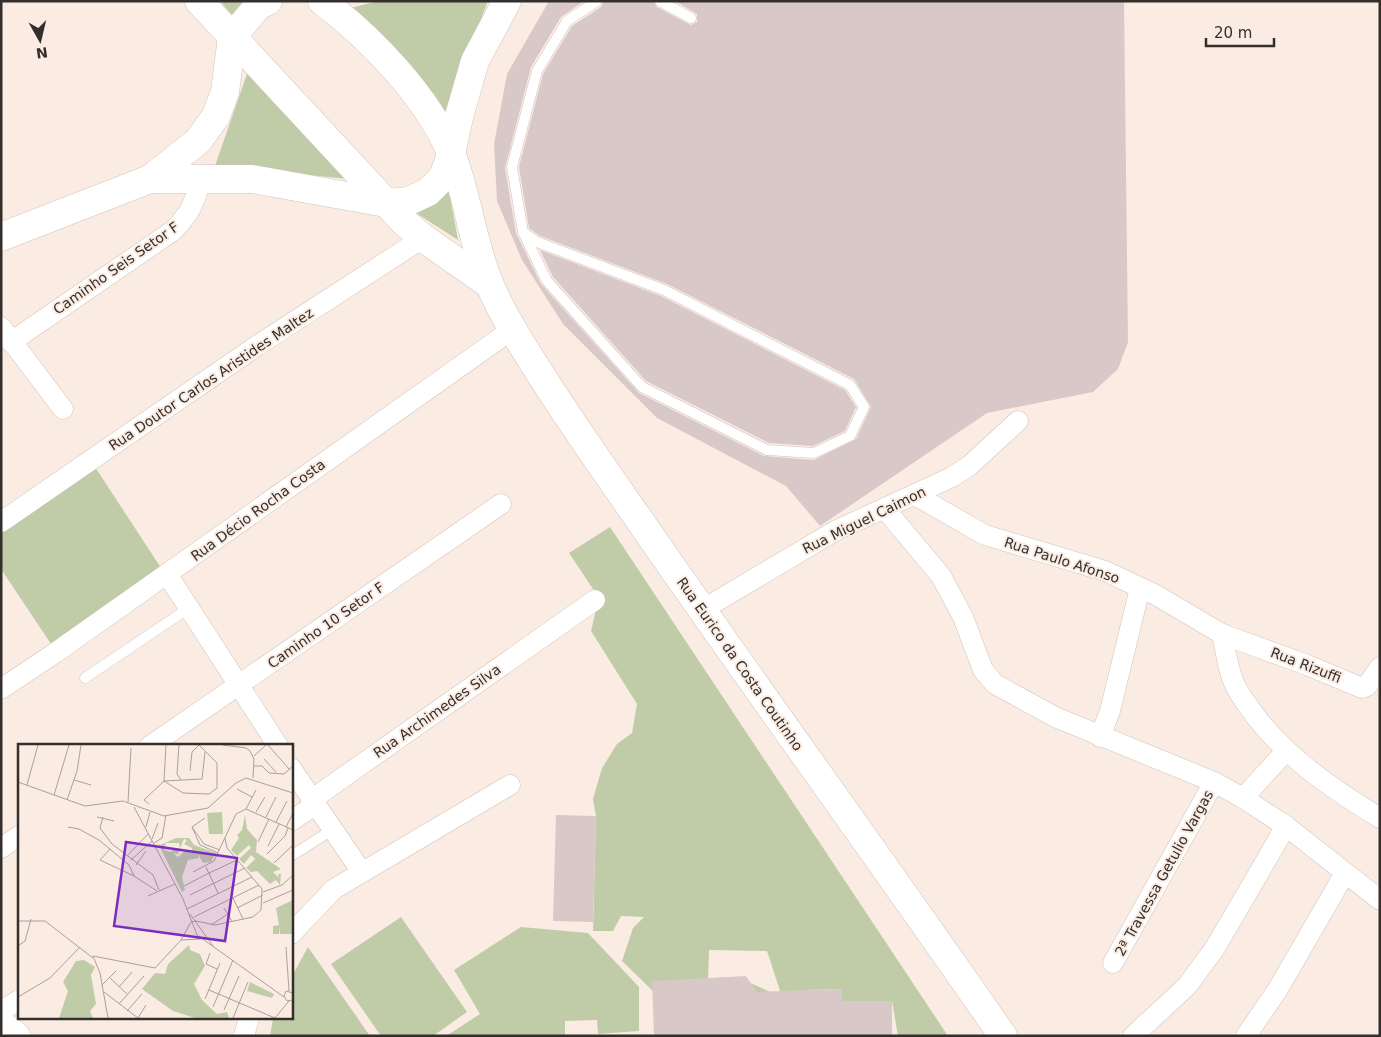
<svg xmlns="http://www.w3.org/2000/svg" width="1381" height="1037" font-family="'DejaVu Sans',sans-serif">
	<style>
		.green { fill: #c0cca8 }
		.building { fill: #d9c8c8 }
		.lines { fill: none; stroke-linecap: round; stroke-linejoin: round }
		.lane-casing { stroke: #d1c3bb; stroke-width: 11 }
		.street-casing { stroke: #d1c3bb; stroke-width: 21 }
		.secondary-casing { stroke: #d1c3bb; stroke-width: 29 }
		.lane { stroke: #fff; stroke-width: 10 }
		.street { stroke: #fff; stroke-width: 20 }
		.secondary { stroke: #fff; stroke-width: 28 }
		.labels { text-anchor: middle; dominant-baseline: central; stroke-width: 4; stroke-linejoin: round; paint-order: stroke }
		.street-label { font-size: 14px; fill: #342f2c; stroke: #faece3 }
		.inset-road { fill: none; stroke: #aba09a; stroke-width: 1 }
		.view { fill: #7b2cbf; fill-opacity: 0.15; stroke: #7b2cbf; stroke-width: 2.5 }
		.inset-edge { fill: none; stroke: #342f2c; stroke-width: 2.5 }
	</style>
	<rect width="100%" height="100%" fill="#faece3"/>
	<g class="green">
		<path d="M220 1H244L233 16Z"/>
		<path d="M378 1H488L444 114 351 8Z"/>
		<path d="M249 68 349 179 215 166Z"/>
		<path d="M449 191 458 240 413 211Z"/>
		<path d="M93 464 167 577 55 650 1 569V525Z"/>
		<path d="M610 527 948 1036H898L892 1001H862L842 1006 841 989 806 990 775 1036 748 982 782 997 767 951 709 950 708 982 655 993 622 961 633 928 644 917 621 916 613 931H593L596 816 593 799 602 768 617 744 632 733 637 704 591 631 599 598 569 553Z"/>
		<path d="M401 917 467 1012 433 1036H381L331 964Z"/>
		<path d="M521 927 588 933 639 987V1031L598 1034 597 1020 565 1021V1036H446L480 1014 454 970Z"/>
		<path d="M308 947 370 1036H270L273 1018H291V978Z"/>
	</g>
	<g class="building">
		<path d="M549 1H584L561 17 531 67 505 168 516 233 541 284 639 393 764 456 814 460 856 439 871 407 854 379 667 284 540 236 529 228 519 167 543 74 572 26 601 7 604 1H653L657 7 691 25 697 22V14L675 1H1124L1128 342 1118 369 1093 392 987 413 820 526 786 486 657 418 563 324 522 260 497 201 494 144 507 74Z"/>
		<path d="M540 250 661 296 845 390 856 407 845 431 813 446 769 443 646 381 553 277Z"/>
		<path d="M556 815 596 816 593 922 553 921Z"/>
		<path d="M746 976 757 992 841 989 842 1001H892V1036H654L652 981Z"/>
	</g>
	<g class="lines">
		<g class="lane-casing">
			<g id="lane">
				<path d="M660 1 691 18"/>
				<path d="M523 232 547 281 642 387 767 450 814 453 850 436 864 407 850 385 664 290 537 242 523 232 512 167 537 71 567 21 597 1"/>
				<path d="M85 678 189 608"/>
				<path d="M291 856 332 830"/>
			</g>
		</g>
		<g class="street-casing">
			<g id="street">
				<path d="M1 327 63 409"/>
				<path d="M11 342 174 230C191 212 195 202 201 178"/>
				<path d="M915 495 985 535 1105 571 1156 595 1222 634C1226 652 1228 673 1237 689 1271 747 1324 784 1380 818"/>
				<path d="M885 509 941 576 963 617 983 670 995 684 1055 717 1214 782 1243 798 1286 826 1380 900"/>
				<path d="M1 522 258 345 423 238"/>
				<path d="M167 574 278 746"/>
				<path d="M702 610 835 531 952 477 969 466 1018 421"/>
				<path d="M1222 634 1307 665 1362 688 1367 686 1380 667"/>
				<path d="M1 689 55 653 513 329"/>
				<path d="M1100 737 1110 711 1140 588"/>
				<path d="M150 746 501 504"/>
				<path d="M291 768 361 871"/>
				<path d="M1243 798 1286 751"/>
				<path d="M311 800 595 600"/>
				<path d="M291 821 315 805"/>
				<path d="M1 848 19 836"/>
				<path d="M291 934 334 889 510 785"/>
				<path d="M1113 963 1214 782"/>
				<path d="M1 1011 19 1000"/>
				<path d="M244 1036 249 1018"/>
				<path d="M1133 1036 1187 986 1215 948 1286 826"/>
				<path d="M1246 1036 1278 989 1345 873"/>
			</g>
		</g>
		<g class="secondary-casing">
			<g id="secondary">
				<path d="M199 1 404 222 423 238 489 284"/>
				<path d="M322 1C371 38 427 96 451 153 468 195 472 243 490 285 496 300 505 316 513 330 559 407 612 480 663 554 775 715 891 874 1003 1036"/>
				<path d="M150 179H252L386 203 409 201 428 192 443 177 451 154 460 113 475 61 507 1"/>
				<path d="M1 237 150 179 198 141 216 116 225 92 232 37 258 6 268 1"/>
				<path d="M1 1024 16 1036"/>
			</g>
		</g>
		<use href="#lane" class="lane"/>
		<use href="#street" class="street"/>
		<use href="#secondary" class="secondary"/>
	</g>
	<g class="labels">
		<g class="street-label">
			<text transform="translate(116 268) rotate(-35)">Caminho Seis Setor F</text>
			<text transform="translate(211 379) rotate(-34)">Rua Doutor Carlos Aristides Maltez</text>
			<text transform="translate(258 510) rotate(-36)">Rua Décio Rocha Costa</text>
			<text transform="translate(864 520) rotate(-26)">Rua Miguel Caimon</text>
			<text transform="translate(1062 560) rotate(18)">Rua Paulo Afonso</text>
			<text transform="translate(326 625) rotate(-35)">Caminho 10 Setor F</text>
			<text transform="translate(740 664) rotate(55)">Rua Eurico da Costa Coutinho</text>
			<text transform="translate(1306 665) rotate(21)">Rua Rizuffi</text>
			<text transform="translate(437 711) rotate(-35)">Rua Archimedes Silva</text>
			<text transform="translate(1164 873) rotate(-61)">2ª Travessa Getulio Vargas</text>
		</g>
	</g>
	<g transform="translate(18 744)">
		<rect width="275" height="275" fill="#faece3"/>
		<path d="M204 68 205 90H191L189 69ZM227 71 229 85 239 96 238 108 263 125 255 128 261 134 260 130H263L262 141 258 136 252 140 239 127 233 128 228 124 237 115 233 111 226 120 221 115 233 104 231 101 219 112 213 106 221 94 219 91 224 86ZM158 94H171L176 101 198 109 193 118 185 119 180 110 181 114 170 116 164 133 167 146 164 148 140 99 142 101ZM166 95 169 96 166 100 174 104 173 109 167 107 160 113 155 109 160 110 162 105 157 104 153 108 146 106 148 99H161L162 104ZM275 156V190H262L261 183V190H255V182L261 181 258 164ZM171 201 172 206 182 210 187 222 176 240 184 256 199 270 209 268 211 274H177L155 267 124 245 137 229 147 230 150 220ZM66 216 77 223 73 231 78 260 72 267 75 274H41L50 247 45 238 58 217ZM232 238 256 250 254 254 229 247Z" fill="#c0cca8" fill-rule="evenodd"/>
		<path class="inset-road" d="M161 1 159 30 163 36M205 1 228 4 232 7 236 15 235 34M250 1 272 26M236 12 248 1M246 15 258 28M236 22H244L251 29 266 30 275 22M172 27 174 8 181 1M56 36 73 41M146 37 165 49 191 50 199 44V19L181 1M146 37 184 35 187 8M146 37 148 1M0 38 67 62 105 57 146 72 190 64 218 39 228 34 275 49M9 41 20 1M219 45 234 53M36 51 51 1M49 56 59 27 63 1M110 58 113 4M131 60 126 56 146 37M116 63 165 155 179 191 266 253M228 65 275 86M228 65 238 46M238 68 247 53M79 73 96 77M85 73 82 84 94 100 135 131 141 146M248 73 258 53M187 74 174 83 186 100 202 106M258 78 269 57M50 83 61 85 81 96 111 121 116 132 139 147M128 83 132 68M174 83 182 101 200 109M268 83 275 69M134 95 140 79M240 98 251 75M136 99 144 94 148 71M250 102 261 80M92 105 82 116 116 132M249 110 267 92 270 84M109 112 130 90M113 116 134 97M256 119 275 101M118 121 128 107M188 123 200 149M175 128 196 117 218 70 228 65M191 129 219 116M166 142 191 129M245 148 264 141 275 131M172 151 227 124M130 152 157 140M215 154 225 175M245 159 275 146M206 164 214 177M219 164 245 151M169 165 234 133M172 170 195 202M176 173 241 141M0 177H27L75 214M178 177 197 181 235 173 243 166 244 145 209 104 207 94M193 181 210 170M163 196 183 195M0 202 7 197 13 175M268 203 271 247M192 209 188 220 199 225M92 234 109 250M84 241 98 227M101 243 114 228M191 246 257 274M86 248 120 274M275 249 268 247 266 252 269 257 275 256M0 253 32 234 61 204M187 255 202 219M101 260 126 232M195 263 215 216M206 266 221 232M109 267 124 250M90 274 82 229 75 212 137 224 163 196 173 178 178 177M120 274 128 261M215 274 230 238M257 274 271 257"/>
		<path class="view" d="M108 98 219 114 207 197 96 182Z"/>
		<rect width="275" height="275" class="inset-edge"/>
	</g>
	<rect width="1381" height="1037" fill="none" stroke="#342f2c" stroke-width="5"/>
	<g transform="translate(40 40) rotate(172)" stroke="#faece3" stroke-width="4" paint-order="stroke">
	<path d="M0-4L9 19L0 12L-9 19Z" fill="#342f2c"/>
	<text y="-8" font-size="14" font-weight="bold" text-anchor="middle" fill="#342f2c">N</text>
	</g>
	<path d="M1206 38v8h68v-8" fill="none" stroke="#342f2c" stroke-width="2.5"/>
	<text x="1214" y="38" font-size="15" fill="#342f2c" stroke="#faece3" stroke-width="4" paint-order="stroke">20 m</text>
</svg>
